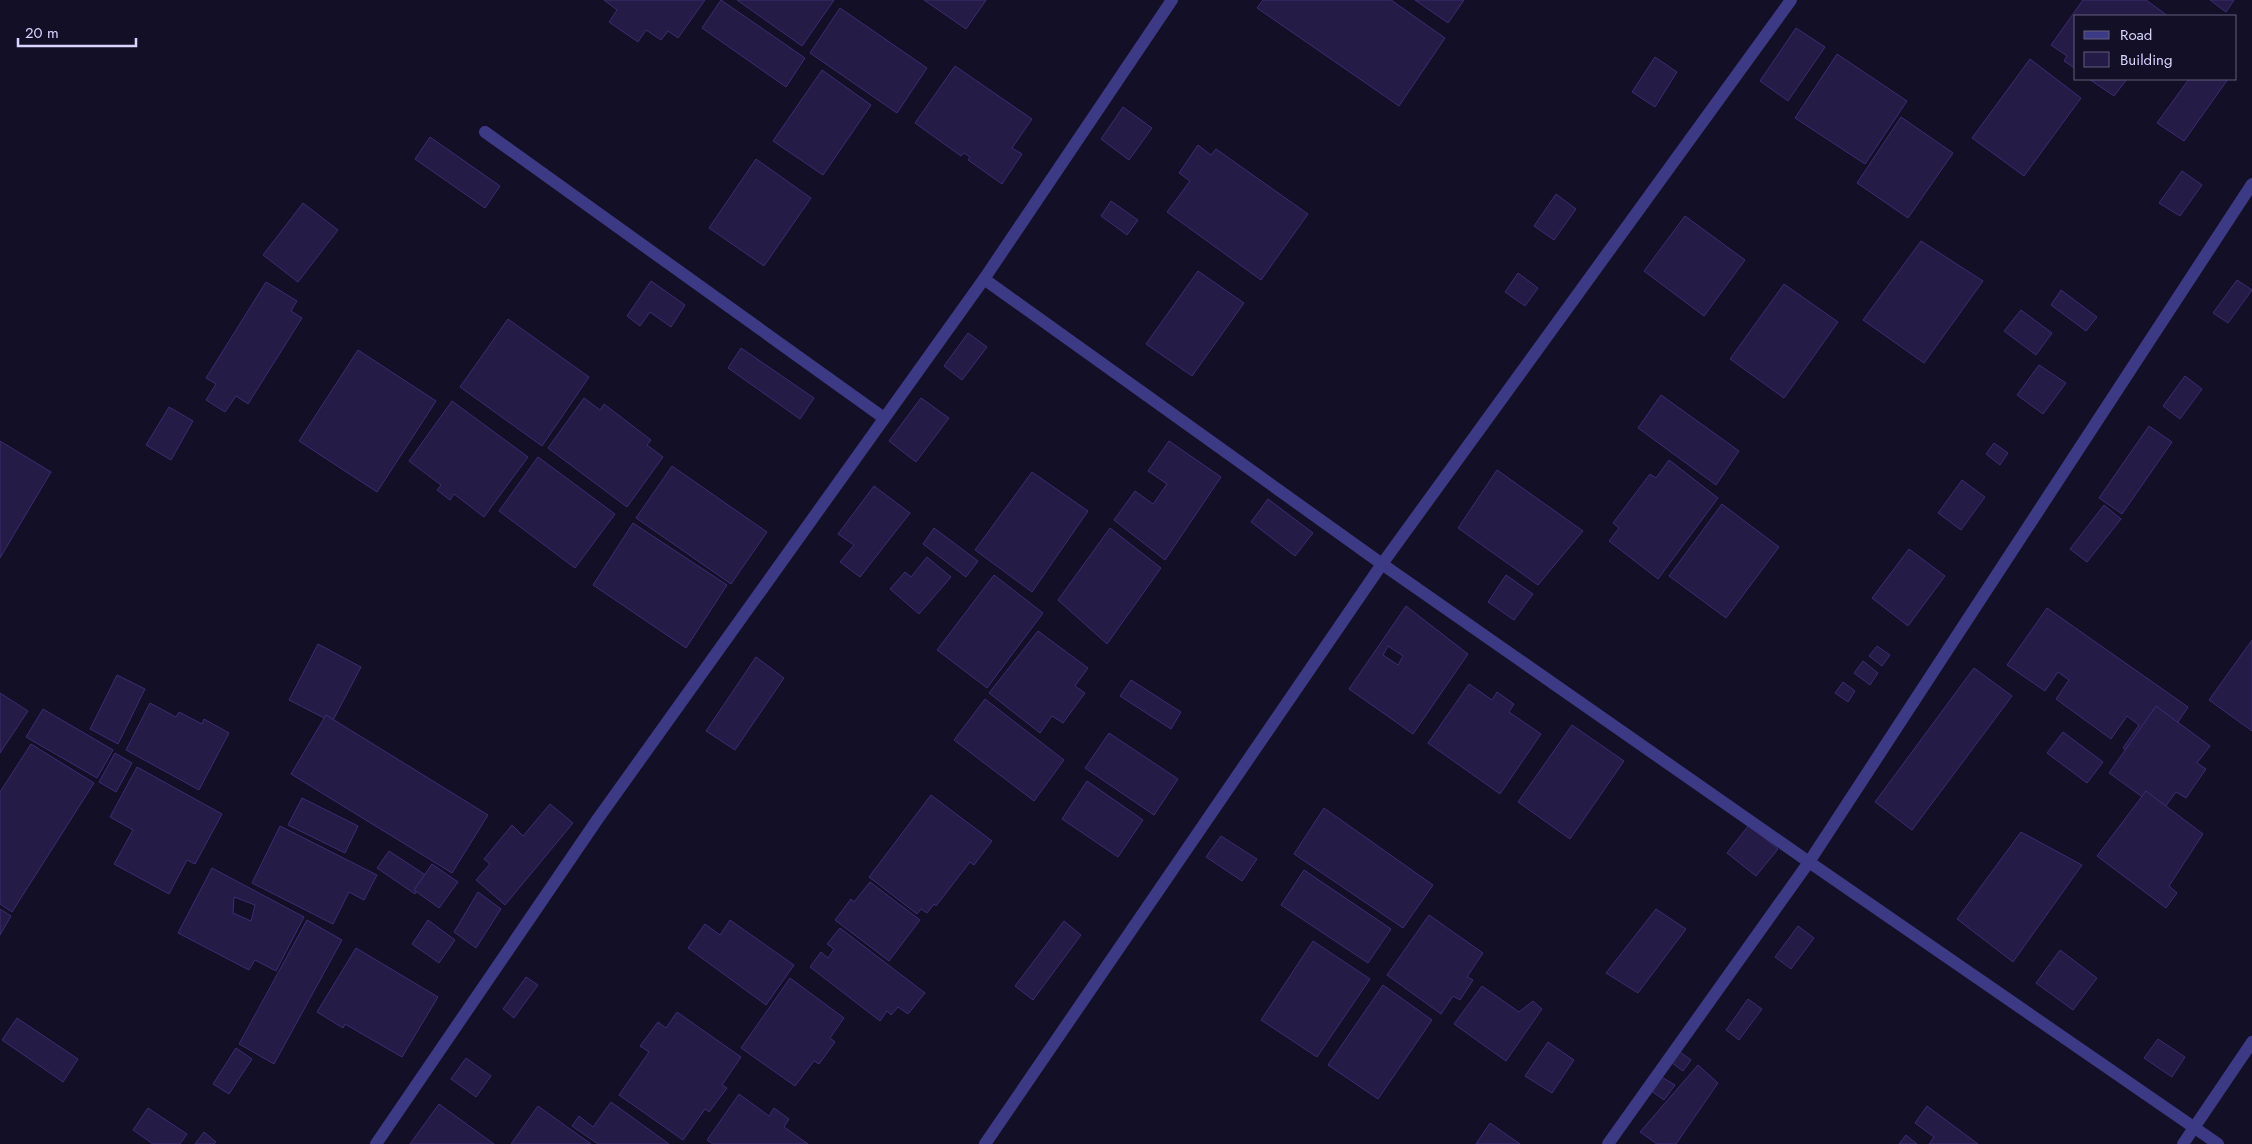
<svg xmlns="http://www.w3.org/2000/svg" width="2252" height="1144" font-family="Jost,sans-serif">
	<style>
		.building { fill: #241b47; stroke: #3b2d73; fill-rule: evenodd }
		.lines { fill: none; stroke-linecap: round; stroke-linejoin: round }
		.minor { stroke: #3d3a85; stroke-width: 12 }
	</style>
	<rect width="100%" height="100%" fill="#130f26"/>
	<g class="building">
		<path d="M604 0H705L678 38 668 31 661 40 646 30 638 42 609 22 617 10Z"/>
		<path d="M721 0 805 58 786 87 702 28Z"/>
		<path d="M737 0H834L802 46Z"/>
		<path d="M924 0H986L966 29Z"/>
		<path d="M1263 0H1391L1445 38 1399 106 1257 8Z"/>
		<path d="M1415 0H1464L1448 23Z"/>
		<path d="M2083 0H2146L2168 16H2076V69L2064 61 2067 56 2051 45Z"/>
		<path d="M2210 0H2234L2226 12Z"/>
		<path d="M840 8 927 68 897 113 810 53Z"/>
		<path d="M1796 28 1825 47 1788 101 1760 81Z"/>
		<path d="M1837 54 1907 101 1865 164 1795 118Z"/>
		<path d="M1655 57 1677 72 1655 107 1632 92Z"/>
		<path d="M2030 59 2081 98 2024 176 1972 138Z"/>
		<path d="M955 66 1032 119 1012 148 1022 154 1002 184 968 160 970 157 964 153 961 156 915 123Z"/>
		<path d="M822 70 871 105 823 175 773 141Z"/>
		<path d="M2089 79H2127L2114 96Z"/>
		<path d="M2189 79H2228L2184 141 2157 123Z"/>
		<path d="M1123 107 1152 128 1129 160 1101 139Z"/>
		<path d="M1901 117 1953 153 1908 218 1857 183Z"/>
		<path d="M430 137 500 186 485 208 415 159Z"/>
		<path d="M1198 145 1211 155 1216 149 1308 214 1261 280 1167 212 1190 181 1179 173Z"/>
		<path d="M756 159 811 198 764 266 709 228Z"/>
		<path d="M2182 171 2202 185 2180 216 2159 203Z"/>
		<path d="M1556 194 1576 209 1554 240 1534 226Z"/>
		<path d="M1111 201 1138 220 1127 235 1101 216Z"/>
		<path d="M303 203 338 230 298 282 263 255Z"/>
		<path d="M1685 216 1745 260 1704 316 1644 271Z"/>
		<path d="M1921 241 1983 281 1924 363 1863 320Z"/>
		<path d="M1198 271 1244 303 1192 376 1146 344Z"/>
		<path d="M1518 273 1538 288 1525 306 1505 292Z"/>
		<path d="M2237 280 2252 290 2228 323 2213 313Z"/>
		<path d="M651 281 685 305 671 327 650 312 640 326 627 316Z"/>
		<path d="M266 282 297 301 291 311 302 318 248 404 236 396 225 412 206 400 216 384 206 378Z"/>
		<path d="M1784 284 1838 322 1784 398 1730 359Z"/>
		<path d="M2061 290 2097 317 2086 331 2051 305Z"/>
		<path d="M2021 310 2052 333 2036 355 2004 331Z"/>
		<path d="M508 319 589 377 542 446 460 387Z"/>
		<path d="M968 333 987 347 962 380 944 366Z"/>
		<path d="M741 348 814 398 800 419 728 368Z"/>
		<path d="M358 350 436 401 377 492 299 441Z"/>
		<path d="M2039 365 2066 383 2043 414 2017 395Z"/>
		<path d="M2185 376 2202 389 2180 419 2163 406Z"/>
		<path d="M1661 395 1739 451 1716 485 1638 428Z"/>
		<path d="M584 398 600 410 604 404 651 440 647 445 663 457 627 507 548 448Z"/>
		<path d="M921 398 949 418 916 462 889 441Z"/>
		<path d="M452 401 528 457 484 517 454 494 450 500 437 490 441 485 409 461Z"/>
		<path d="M169 407 193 421 171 460 146 445Z"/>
		<path d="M2149 426 2172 442 2122 514 2099 498Z"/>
		<path d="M0 441 51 472 0 558Z"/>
		<path d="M1169 441 1221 477 1165 560 1114 520 1135 491 1153 504 1167 484 1148 471Z"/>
		<path d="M1994 443 2008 453 2000 465 1986 454Z"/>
		<path d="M538 457 615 514 575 568 499 511Z"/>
		<path d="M1669 460 1718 498 1658 579 1609 541 1619 528 1613 523 1650 474 1656 478Z"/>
		<path d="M672 466 767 532 731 584 636 518Z"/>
		<path d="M1497 470 1583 531 1538 585 1458 528Z"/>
		<path d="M1032 472 1088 511 1032 592 975 550Z"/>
		<path d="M1962 480 1985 497 1961 530 1938 513Z"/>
		<path d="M874 486 910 513 860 577 840 562 854 545 838 534Z"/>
		<path d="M1268 499 1313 533 1295 556 1251 522Z"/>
		<path d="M1722 504 1779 547 1726 618 1669 576Z"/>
		<path d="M2104 505 2121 519 2087 562 2070 549Z"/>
		<path d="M633 523 727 585 686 648 593 585Z"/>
		<path d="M934 528 978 561 966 577 923 544Z"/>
		<path d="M1110 528 1161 568 1107 644 1058 600Z"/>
		<path d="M1909 549 1945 576 1908 626 1872 598Z"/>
		<path d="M927 557 951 577 919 614 890 589 905 572 911 577Z"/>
		<path d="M994 575 1043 613 987 688 937 650Z"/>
		<path d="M1506 575 1533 594 1514 620 1488 602Z"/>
		<path d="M1406 606 1468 654 1413 734 1349 689ZM1388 646 1403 656 1398 665 1383 655Z"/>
		<path d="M2047 608 2188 707 2149 766 2123 748 2139 725 2127 716 2111 739 2056 699 2069 680 2058 672 2045 691 2007 665Z"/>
		<path d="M1038 631 1088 668 1075 686 1085 693 1063 723 1052 716 1040 733 989 693Z"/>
		<path d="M2252 640V731L2209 700Z"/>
		<path d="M318 644 361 667 332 722 289 700Z"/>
		<path d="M1877 646 1890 655 1882 666 1869 656Z"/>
		<path d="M756 657 784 678 735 750 706 731Z"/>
		<path d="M1863 661 1878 673 1870 685 1854 673Z"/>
		<path d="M1974 668 2012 696 1912 830 1875 802Z"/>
		<path d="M117 675 145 689 118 744 90 729Z"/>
		<path d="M1131 680 1181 712 1171 729 1120 696Z"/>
		<path d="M1843 682 1855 691 1848 702 1835 693Z"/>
		<path d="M1469 684 1492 700 1497 692 1514 704 1509 712 1541 734 1500 794 1428 743Z"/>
		<path d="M0 693 28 711 0 753Z"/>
		<path d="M985 699 1064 760 1034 801 954 740Z"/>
		<path d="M150 703 176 717 179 712 202 724 204 719 229 733 199 790 126 750Z"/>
		<path d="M2156 706 2210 746 2197 763 2206 769 2186 798 2176 792 2162 811 2109 773Z"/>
		<path d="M43 709 113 750 97 778 26 737Z"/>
		<path d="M326 715 488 815 452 873 291 774Z"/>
		<path d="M1572 725 1624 761 1570 839 1518 802Z"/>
		<path d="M2063 732 2103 762 2087 783 2047 753Z"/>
		<path d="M1109 733 1178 779 1154 815 1085 768Z"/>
		<path d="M31 744 94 783 12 912 0 904V792Z"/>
		<path d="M115 753 132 763 116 792 99 782Z"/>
		<path d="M137 767 222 814 195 864 187 860 169 894 114 864 133 830 110 817Z"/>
		<path d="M1087 781 1143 820 1118 857 1062 819Z"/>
		<path d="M2146 791 2203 834 2169 886 2177 893 2166 908 2097 856Z"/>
		<path d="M931 795 992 841 974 865 970 862 936 906 934 904 927 913 921 909 917 914 869 877Z"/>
		<path d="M302 798 358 826 345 853 288 825Z"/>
		<path d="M550 804 573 823 505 905 476 880 490 864 484 859 512 825 523 836Z"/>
		<path d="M1324 808 1433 885 1403 928 1294 854Z"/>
		<path d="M1749 825 1778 849 1756 876 1727 853Z"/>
		<path d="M280 826 377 875 364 900 349 892 333 924 252 883Z"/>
		<path d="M2021 832 2082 865 2013 962 1957 919Z"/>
		<path d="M1221 836 1257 859 1242 881 1206 857Z"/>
		<path d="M389 851 427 876 415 894 377 868Z"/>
		<path d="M432 864 458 882 439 908 414 890Z"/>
		<path d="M212 868 304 917 276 971 255 960 249 970 178 933ZM234 897 255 905 251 921 233 913Z"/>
		<path d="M1304 870 1391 929 1368 963 1281 905Z"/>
		<path d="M870 882 920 920 889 961 835 920 851 899 854 902Z"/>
		<path d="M478 892 501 909 476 948 454 932Z"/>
		<path d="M0 909 11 916 0 935Z"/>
		<path d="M1656 909 1686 929 1638 993 1606 973Z"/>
		<path d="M1429 915 1483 953 1467 977 1473 980 1460 1000 1453 996 1441 1014 1387 975Z"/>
		<path d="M307 920 342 940 274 1064 239 1044Z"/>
		<path d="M428 920 455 940 439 963 412 944Z"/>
		<path d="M730 920 794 965 766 1005 688 948 705 924 720 935Z"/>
		<path d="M1064 921 1081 935 1033 1000 1015 986Z"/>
		<path d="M1798 926 1814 938 1791 969 1775 957Z"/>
		<path d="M840 928 925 993 908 1014 898 1007 891 1015 887 1011 880 1021 810 967 821 952 828 958 834 949 827 944Z"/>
		<path d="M1313 941 1370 979 1317 1057 1261 1020Z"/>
		<path d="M356 948 438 997 402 1057 345 1024 343 1028 317 1012Z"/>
		<path d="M2060 950 2097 978 2073 1010 2036 983Z"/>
		<path d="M526 977 538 985 514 1018 503 1009Z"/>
		<path d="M790 978 844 1018 830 1038 835 1042 819 1064 814 1061 795 1086 741 1048Z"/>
		<path d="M1383 985 1432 1020 1378 1099 1328 1065Z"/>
		<path d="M1482 986 1519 1012 1533 1001 1542 1009 1506 1061 1454 1024Z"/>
		<path d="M1748 999 1762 1009 1739 1040 1726 1030Z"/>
		<path d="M677 1012 741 1057 722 1085 727 1088 709 1112 705 1109 683 1140 619 1095 649 1052 640 1046 658 1022 666 1028Z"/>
		<path d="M17 1018 78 1059 63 1082 2 1040Z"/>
		<path d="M2158 1039 2185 1057 2172 1077 2144 1058Z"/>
		<path d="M1548 1042 1574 1060 1552 1093 1525 1076Z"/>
		<path d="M236 1048 252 1059 229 1094 213 1084Z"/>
		<path d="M1676 1049 1691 1060 1683 1071 1668 1060Z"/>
		<path d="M466 1058 491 1076 476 1097 451 1079Z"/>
		<path d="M1698 1065 1718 1083 1676 1144H1657L1640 1132Z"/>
		<path d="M1660 1076 1675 1085 1664 1100 1650 1090Z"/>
		<path d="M739 1094 769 1116 774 1108 789 1119 784 1127 808 1144H713L707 1140Z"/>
		<path d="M611 1102 669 1144H598L572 1126 579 1116 593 1127Z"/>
		<path d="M439 1104 494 1144H410Z"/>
		<path d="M538 1106 591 1144H511Z"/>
		<path d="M1927 1106 1978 1144H1929L1934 1137 1915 1123Z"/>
		<path d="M148 1108 187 1134 180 1144H153L133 1130Z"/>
		<path d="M1490 1123 1520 1144H1476Z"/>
		<path d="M204 1132 216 1142 214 1144H195Z"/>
		<path d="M1906 1135 1917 1144H1899Z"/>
	</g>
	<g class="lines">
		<g class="minor">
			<path d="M485 132 884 418"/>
			<path d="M984 279 1382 564 1809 862 2218 1144"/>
			<path d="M376 1144 597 820 984 279 1172 0"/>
			<path d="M985 1144 1382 564 1791 0"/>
			<path d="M1608 1144 1809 862 2252 184"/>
			<path d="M2183 1144 2252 1042"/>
		</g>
	</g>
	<rect x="2074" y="15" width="162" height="65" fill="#130f26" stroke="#625e7d"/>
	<rect x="2084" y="31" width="25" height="8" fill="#3d3a85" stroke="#625e7d"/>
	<text x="2120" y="40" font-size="15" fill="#d9d4ff">Road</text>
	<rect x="2084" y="52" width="25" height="15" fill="#241b47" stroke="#625e7d"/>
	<text x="2120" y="65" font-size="15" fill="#d9d4ff">Building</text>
	<path d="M18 38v8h118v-8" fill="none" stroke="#d9d4ff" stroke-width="2.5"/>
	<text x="25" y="38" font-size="15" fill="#d9d4ff" stroke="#130f26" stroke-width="4" paint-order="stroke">20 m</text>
</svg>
